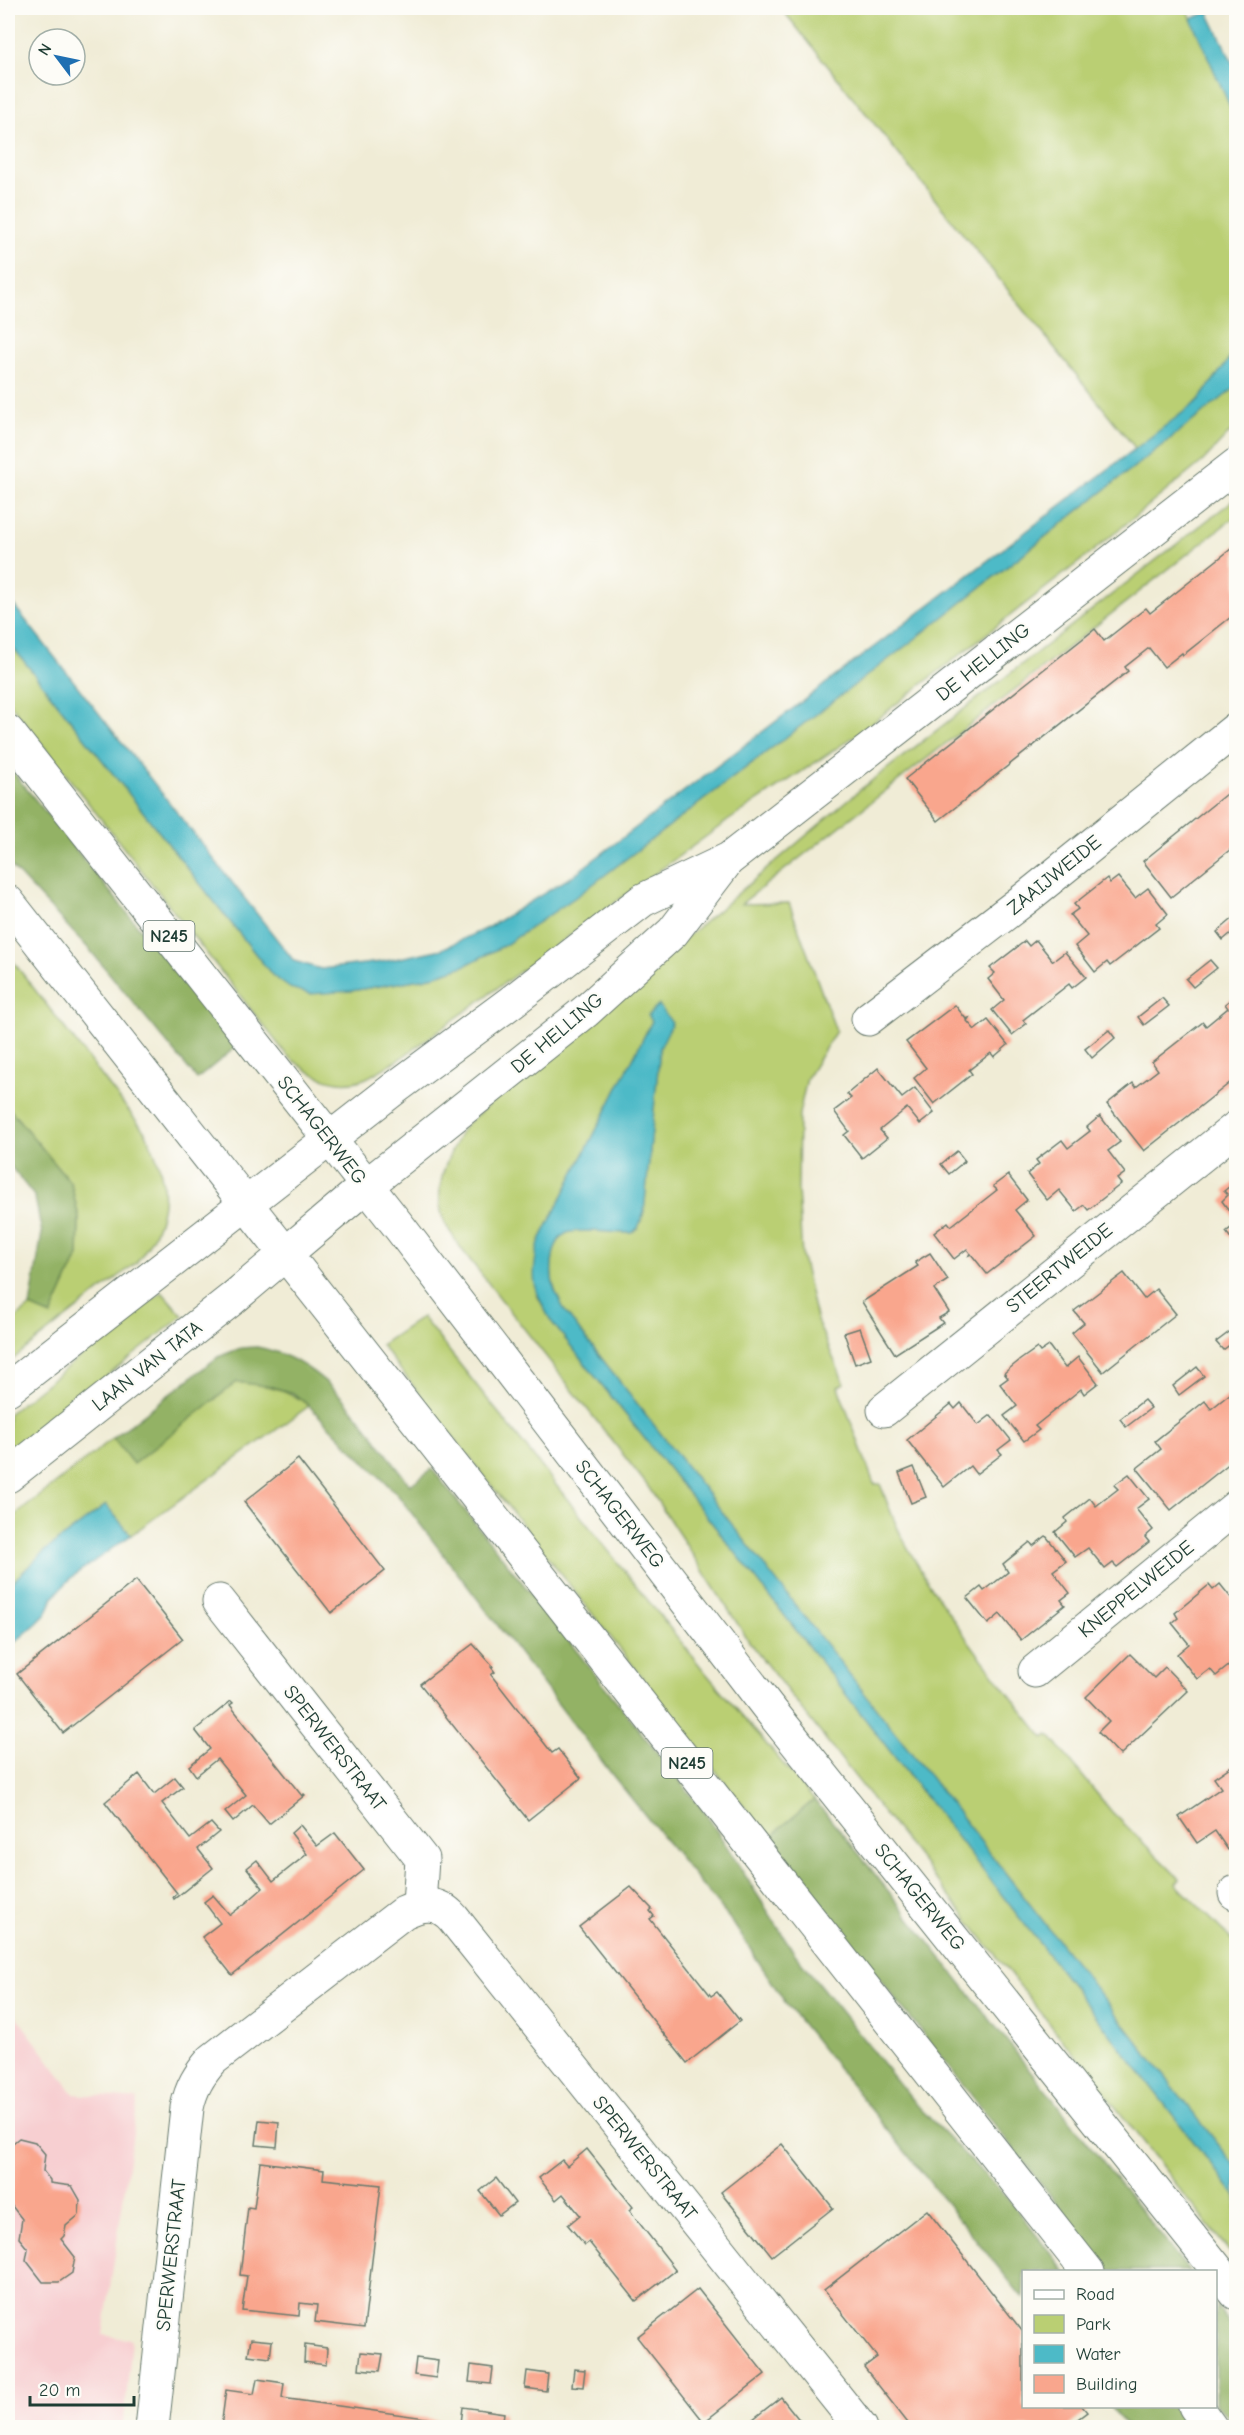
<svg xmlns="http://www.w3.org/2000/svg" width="1244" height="2435" font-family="'Comic Neue',sans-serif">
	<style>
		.built { fill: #f7cfd1 }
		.green { fill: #bacf73; stroke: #6c8654; stroke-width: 1.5 }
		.forest { fill: #93b265; stroke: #59784c; stroke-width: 1.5 }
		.water { fill: #4dbac7; stroke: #367c7e; stroke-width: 1.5 }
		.building { fill: #f9a68d }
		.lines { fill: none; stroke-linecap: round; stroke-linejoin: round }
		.minor-casing { stroke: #687a6d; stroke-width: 35 }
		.major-casing { stroke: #687a6d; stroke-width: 35 }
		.minor { stroke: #fff; stroke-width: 33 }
		.major { stroke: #fff; stroke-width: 33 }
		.labels { text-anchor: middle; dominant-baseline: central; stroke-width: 4.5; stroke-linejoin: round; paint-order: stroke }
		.shield { fill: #fdfcf7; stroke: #62766e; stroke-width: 1.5 }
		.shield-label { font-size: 18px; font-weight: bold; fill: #1f3d34 }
		.street-label { font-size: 20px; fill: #1f3d34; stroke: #fdfcf7 }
	</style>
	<rect width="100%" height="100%" fill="#fdfcf7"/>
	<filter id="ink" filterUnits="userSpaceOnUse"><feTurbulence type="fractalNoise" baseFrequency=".0167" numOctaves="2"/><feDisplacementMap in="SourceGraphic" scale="12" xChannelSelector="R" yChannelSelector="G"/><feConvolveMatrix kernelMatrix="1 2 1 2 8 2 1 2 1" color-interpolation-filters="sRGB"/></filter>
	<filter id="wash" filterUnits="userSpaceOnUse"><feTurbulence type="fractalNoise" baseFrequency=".008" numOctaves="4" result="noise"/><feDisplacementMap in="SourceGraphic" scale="24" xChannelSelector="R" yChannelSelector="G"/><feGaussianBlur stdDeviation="1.35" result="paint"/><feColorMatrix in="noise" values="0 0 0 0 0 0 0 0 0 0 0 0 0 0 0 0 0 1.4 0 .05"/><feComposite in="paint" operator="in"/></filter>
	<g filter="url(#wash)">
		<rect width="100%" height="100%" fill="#f0ecd6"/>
		<path class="built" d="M8 2005 74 2094 138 2099 103 2335 132 2340 124 2421 115 2427 44 2428 8 2423Z"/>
		<g class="green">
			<path d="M781 8H1187L1236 120V350L1198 401 1136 449Z"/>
			<path d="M1236 387V426L1203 461 1088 555 858 734 726 822 401 1058C389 1064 377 1074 364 1079 335 1090 307 1073 286 1054L8 701V641L273 976 351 991 427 978 464 966 505 945 580 894 911 642Z"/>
			<path d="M1236 498V516L741 904 789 903 836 1031 807 1078 799 1114 798 1189 802 1257 816 1318 844 1383 838 1387 874 1484H880C887 1502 894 1522 903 1539 942 1611 993 1674 1044 1738L1049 1735 1112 1812 1180 1879 1176 1884 1236 1944V2167L566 1313C562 1305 556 1296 554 1287 549 1272 551 1237 569 1232 579 1229 619 1233 631 1233L638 1228 644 1212 660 1048 664 1037 652 1021 539 1242 537 1295 551 1321 743 1562 1236 2196V2260L752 1646 647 1485 463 1251C457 1242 450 1233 445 1223 430 1190 449 1153 465 1125L861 789Z"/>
			<path d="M8 955 145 1132C171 1182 171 1218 136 1263L8 1363V1324L30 1307 51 1316 78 1256 79 1218 71 1183 8 1107Z"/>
			<path d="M162 1292 183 1316 8 1454V1414Z"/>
			<path d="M422 1317 705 1672 814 1800 780 1828 771 1841 381 1345Z"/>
			<path d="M237 1382C267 1385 286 1387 309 1406L131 1535 106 1505 46 1550 8 1586V1521L113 1438 133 1464Z"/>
		</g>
		<g class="forest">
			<path d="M8 766 236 1047 197 1079 89 949 8 863Z"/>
			<path d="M8 1107 71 1183 79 1218 78 1256 51 1316 30 1307 42 1233 35 1197 8 1163Z"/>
			<path d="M257 1347C329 1360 369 1432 410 1485L432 1469 706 1814 795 1954 913 2101 1008 2199 1065 2271 1024 2272 1023 2298 787 2005 733 1923 614 1777 397 1494 309 1406 293 1393 272 1387 237 1382 133 1464 113 1438 218 1357 241 1348Z"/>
			<path d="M814 1800 840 1830 1189 2271H1110L771 1841 780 1828Z"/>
			<path d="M1216 2305 1236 2332V2427L1216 2404Z"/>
			<path d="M1111 2407H1172L1188 2427H1127Z"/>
		</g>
		<g class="water">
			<path d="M1208 12 1236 70V120L1191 19Z"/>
			<path d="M1236 350V387L911 642 580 894 505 945 464 966 427 978 351 991 310 994 290 988 273 976 8 641V598L294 961 321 969 381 962 442 949 487 928 571 877 1198 401Z"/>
			<path d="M659 1005 672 1023 660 1048 644 1212 638 1228 631 1233C612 1233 590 1229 571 1232 551 1235 549 1273 554 1288 557 1297 562 1305 566 1313L1236 2167V2196L743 1562 551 1321C533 1288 530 1280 539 1242L652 1021 648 1015Z"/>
			<path d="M106 1505 131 1535 73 1576 54 1596 46 1614 36 1624 8 1648V1586L46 1550Z"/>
		</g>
		<g id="blocks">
			<g class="building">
				<path d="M1236 545V613L1183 655 1182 653 1164 667 1149 648 1125 667 1128 671 938 821 905 779 1095 629 1104 641 1146 608 1150 613Z"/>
				<path d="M1236 786V845L1171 897 1143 861Z"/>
				<path d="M1118 877 1135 898 1148 888 1168 914 1156 924 1159 928 1110 966 1107 962 1095 972 1075 946 1087 936 1070 915 1078 909 1074 904 1107 878 1110 883Z"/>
				<path d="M1236 916V929L1223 940 1217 932Z"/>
				<path d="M1036 940 1053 961 1065 952 1086 977 1072 988 1069 984 1023 1020 1026 1024 1012 1035 992 1010 1004 1000 988 979 995 973 990 968 1025 941 1029 946Z"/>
				<path d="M1210 960 1217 968 1193 987 1186 979Z"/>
				<path d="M1236 995V1078L1144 1151 1107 1104 1133 1083 1136 1087 1158 1070 1152 1062 1203 1022 1206 1026 1228 1008 1225 1004Z"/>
				<path d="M1162 998 1169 1006 1144 1025 1138 1017Z"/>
				<path d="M955 1005 966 1019 969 1018 967 1021 975 1030 988 1020 1008 1045 994 1057 991 1053 969 1070 972 1074 934 1104 914 1078 926 1068 906 1042Z"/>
				<path d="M1109 1030 1115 1038 1092 1058 1085 1049Z"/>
				<path d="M878 1068 902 1098 915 1088 934 1113 920 1124 907 1108 880 1130 887 1138 862 1158 844 1135 849 1131 834 1111 851 1098 847 1094Z"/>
				<path d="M1100 1116 1120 1142 1108 1151 1125 1173 1117 1179 1121 1184 1088 1210 1084 1205 1076 1211 1059 1190 1047 1200 1027 1174 1039 1164 1036 1160 1062 1140 1068 1148 1090 1131 1087 1127Z"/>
				<path d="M957 1151 965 1161 949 1174 941 1164Z"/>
				<path d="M1008 1175 1027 1200 1015 1210 1036 1236 987 1274 971 1254 969 1255 970 1253 967 1249 954 1259 934 1233 948 1222 951 1226 997 1190 993 1186Z"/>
				<path d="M1236 1181V1220L1222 1201 1228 1195 1224 1191Z"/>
				<path d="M1236 1224V1245L1226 1232Z"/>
				<path d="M930 1253 948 1280 934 1289 949 1312 939 1318 943 1323 895 1354 862 1302 918 1266 915 1262Z"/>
				<path d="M1124 1273 1144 1299 1156 1289 1176 1314 1103 1372 1072 1333 1084 1323 1074 1311Z"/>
				<path d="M1236 1327V1340L1223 1350 1216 1342Z"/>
				<path d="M860 1328 871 1358 855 1364 844 1333Z"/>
				<path d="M1049 1346 1065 1368 1078 1357 1098 1383 1084 1394 1081 1389 1035 1426 1039 1430 1024 1441 1004 1416 1017 1406 1000 1384 1008 1378 1004 1373 1020 1360 1037 1348 1040 1352Z"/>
				<path d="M1197 1367 1204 1376 1179 1395 1173 1386Z"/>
				<path d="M1236 1389V1458L1171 1510 1137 1468 1161 1449 1155 1441 1205 1401 1211 1409Z"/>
				<path d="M1144 1400 1151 1408 1126 1427 1120 1419Z"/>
				<path d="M961 1403 978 1425 991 1415 1011 1440 998 1450 1002 1454 976 1474 970 1466 944 1487 907 1440 951 1404 955 1409Z"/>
				<path d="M298 1459 385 1571 331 1613 244 1502Z"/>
				<path d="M914 1467 926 1497 911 1503 899 1473Z"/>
				<path d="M1129 1474 1149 1499 1136 1509 1153 1530 1145 1537 1149 1542 1117 1567 1113 1563 1105 1569 1088 1548 1075 1557 1055 1532 1067 1522 1065 1518 1090 1498 1096 1506 1118 1489 1114 1485Z"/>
				<path d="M1046 1536 1066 1561 1053 1571 1070 1593 1061 1600 1065 1605 1021 1640 1000 1614 988 1624 967 1598 981 1587 984 1591 1008 1572 1003 1564 1030 1542 1033 1546Z"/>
				<path d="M136 1580 183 1639 63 1733 17 1674Z"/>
				<path d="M1220 1584 1236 1604V1660L1216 1676 1210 1669 1197 1679 1177 1654 1189 1644 1172 1623 1178 1618 1175 1613 1209 1585 1213 1590Z"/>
				<path d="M473 1644 493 1666 491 1667 495 1672 491 1675 552 1753 558 1749 581 1778 528 1820 420 1684Z"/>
				<path d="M1130 1654 1154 1678 1165 1667 1188 1691 1120 1755 1098 1732 1109 1721 1086 1697Z"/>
				<path d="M231 1701 233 1703 230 1705 266 1751 302 1796 304 1794 305 1795 269 1824 253 1805 233 1822 225 1812 246 1795 217 1759 196 1776 189 1766 210 1749 195 1730Z"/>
				<path d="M1236 1763V1844L1228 1850 1215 1831 1197 1843 1179 1817 1221 1788 1214 1778Z"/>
				<path d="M139 1774 154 1794 175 1777 183 1787 162 1803 190 1839 211 1823 219 1832 198 1849 213 1868 174 1899 173 1897 177 1893 105 1802Z"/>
				<path d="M300 1825 317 1846 335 1833 364 1870 232 1975 202 1937 220 1923 204 1902 213 1895 230 1915 247 1902 263 1888 247 1868 257 1860 273 1881 307 1854 291 1833Z"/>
				<path d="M631 1887 652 1909 650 1911 654 1916 650 1919 711 1996 717 1992 740 2021 687 2063 579 1927Z"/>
				<path d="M259 2120 279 2122 277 2147 256 2145Z"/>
				<path d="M19 2138 35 2142 45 2154 43 2171 50 2180V2183L72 2186 80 2200 79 2215 66 2226 64 2236 61 2239 75 2257 72 2273 59 2282H43L26 2260 28 2249 19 2238 22 2219 8 2201V2147Z"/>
				<path d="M782 2144 833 2208 772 2256 721 2192Z"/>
				<path d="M587 2149 633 2207 629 2210 676 2270 636 2301 589 2242 585 2245 568 2225 580 2215 563 2194 556 2200 539 2178 562 2160 567 2166Z"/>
				<path d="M260 2162 324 2170 323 2179 381 2185 364 2328 315 2322 317 2305 300 2303 299 2316 242 2310 247 2276 240 2275 248 2207 254 2208Z"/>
				<path d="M496 2178 515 2203 499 2215 480 2191Z"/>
				<path d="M927 2210 1023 2332V2406H1082L1087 2412 1067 2427H911L864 2367 877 2357 824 2290Z"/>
				<path d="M698 2289 765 2374 704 2422 637 2337Z"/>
				<path d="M251 2339 272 2341 270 2358 248 2355Z"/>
				<path d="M305 2345 327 2348 326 2365 304 2362Z"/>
				<path d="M361 2352 383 2354 380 2371 359 2369Z"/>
				<path d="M416 2358 438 2361 436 2378 414 2375Z"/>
				<path d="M471 2365 493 2368 491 2384 469 2382Z"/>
				<path d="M574 2369 585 2370 583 2387 572 2386Z"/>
				<path d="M527 2371 548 2374 546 2391 525 2388Z"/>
				<path d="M257 2379 284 2383 282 2398 310 2402 461 2423 463 2407 504 2413 502 2427H221L226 2390 254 2394Z"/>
				<path d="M781 2397 805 2427H743Z"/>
			</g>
		</g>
	</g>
	<g filter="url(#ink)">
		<use href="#blocks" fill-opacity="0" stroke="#687a6d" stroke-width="1.5"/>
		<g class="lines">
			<g class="minor-casing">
				<g id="minor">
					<path d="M868 1019 1026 898 1236 729"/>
					<path d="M8 1389 395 1088 514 1000 643 900 729 859 1236 465"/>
					<path d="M884 1410 1236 1128"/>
					<path d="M8 1476 232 1299 366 1186 586 1011 673 932 724 865"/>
					<path d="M219 1601 422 1859 419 1905"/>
					<path d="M1035 1671 1236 1507"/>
					<path d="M1235 1893 1236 1892"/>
					<path d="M152 2428 187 2108C191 2088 199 2075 212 2060L404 1912C423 1903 438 1901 453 1918L861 2428"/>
				</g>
			</g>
			<g class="major-casing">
				<g id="major">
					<path d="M8 732 401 1229 767 1706 1236 2293"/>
					<path d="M8 902 1088 2272"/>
					<path d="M1195 2406 1211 2428"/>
				</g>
			</g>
			<use href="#minor" class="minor"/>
			<use href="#major" class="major"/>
		</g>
	</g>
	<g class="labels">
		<g class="shield">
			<rect x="143.5" y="921" width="51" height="30" rx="4.5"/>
			<rect x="661.5" y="1748" width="51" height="30" rx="4.5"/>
		</g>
		<g class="shield-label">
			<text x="169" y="936">N245</text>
			<text x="687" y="1763">N245</text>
		</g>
		<g class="street-label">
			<text transform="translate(983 662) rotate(-38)">DE HELLING</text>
			<text transform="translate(1054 875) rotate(-39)">ZAAIJWEIDE</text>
			<text transform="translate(557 1033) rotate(-40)">DE HELLING</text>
			<text transform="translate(322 1130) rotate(52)">SCHAGERWEG</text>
			<text transform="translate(1059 1268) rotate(-39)">STEERTWEIDE</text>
			<text transform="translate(147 1366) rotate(-38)">LAAN VAN TATA</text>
			<text transform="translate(620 1514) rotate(52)">SCHAGERWEG</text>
			<text transform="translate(1136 1589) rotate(-39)">KNEPPELWEIDE</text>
			<text transform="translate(335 1748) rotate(52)">SPERWERSTRAAT</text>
			<text transform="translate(920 1897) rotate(51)">SCHAGERWEG</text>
			<text transform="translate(645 2158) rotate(51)">SPERWERSTRAAT</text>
			<text transform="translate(171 2255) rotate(-84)">SPERWERSTRAAT</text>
		</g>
	</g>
	<rect width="1244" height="2435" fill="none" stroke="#fdfcf7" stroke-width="30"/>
	<rect x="1022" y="2270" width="195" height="138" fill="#fdfcf7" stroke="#a4b0a9" stroke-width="1.5"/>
	<rect x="1034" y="2290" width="30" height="9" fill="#ffffff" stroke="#a4b0a9" stroke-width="1.5"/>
	<text x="1076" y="2300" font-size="18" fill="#1f3d34">Road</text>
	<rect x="1034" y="2315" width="30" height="18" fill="#bacf73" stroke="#a4b0a9" stroke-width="1.5"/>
	<text x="1076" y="2330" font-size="18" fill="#1f3d34">Park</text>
	<rect x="1034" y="2345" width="30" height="18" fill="#4dbac7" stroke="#a4b0a9" stroke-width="1.5"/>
	<text x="1076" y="2360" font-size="18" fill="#1f3d34">Water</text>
	<rect x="1034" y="2375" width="30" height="18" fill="#f9a68d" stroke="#a4b0a9" stroke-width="1.5"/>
	<text x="1076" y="2390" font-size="18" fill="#1f3d34">Building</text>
	<g transform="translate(57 57) rotate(302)"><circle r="28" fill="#fdfcf7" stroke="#a4b0a9" stroke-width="1.5"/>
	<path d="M0-4.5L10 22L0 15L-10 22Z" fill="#1f6fb2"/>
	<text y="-9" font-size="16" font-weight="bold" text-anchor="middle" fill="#1f3d34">N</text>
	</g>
	<path d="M30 2396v9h104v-9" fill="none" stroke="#1f3d34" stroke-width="3"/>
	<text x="39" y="2396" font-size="18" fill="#1f3d34" stroke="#fdfcf7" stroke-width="4.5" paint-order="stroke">20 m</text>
</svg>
